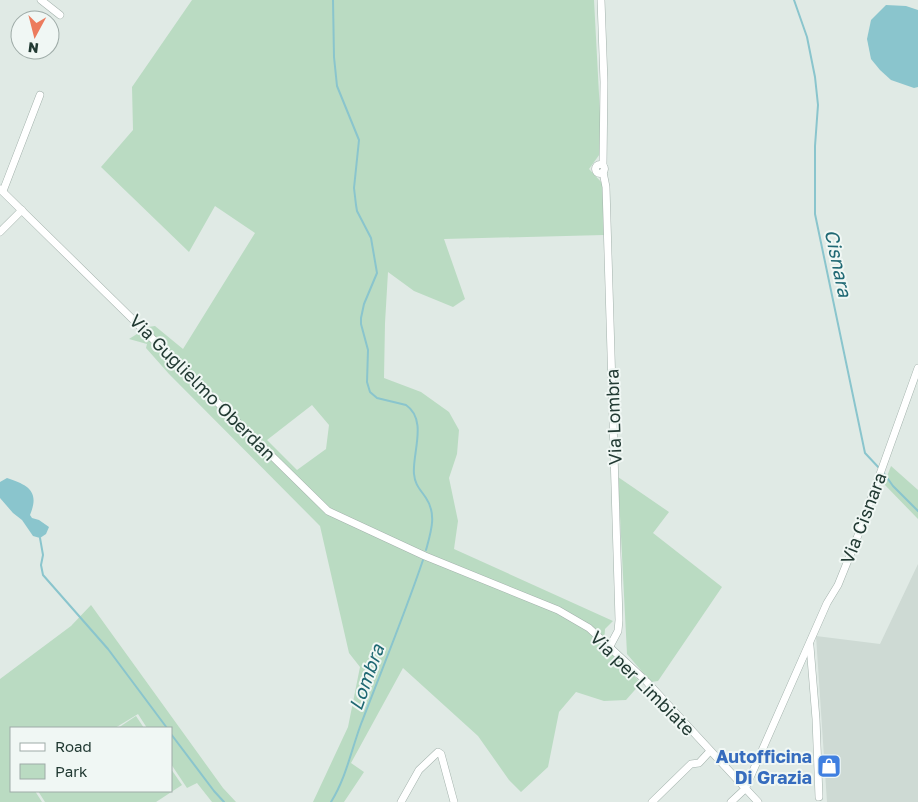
<svg xmlns="http://www.w3.org/2000/svg" width="918" height="802" font-family="'Golos Text',sans-serif">
	<style>
		.built { fill: #cedad4 }
		.green { fill: #badbc2; fill-rule: evenodd }
		.water { fill: #8ac5cd }
		.lines { fill: none; stroke-linecap: round; stroke-linejoin: round }
		.stream { stroke: #8ac5cd; stroke-width: 2 }
		.minor-casing { stroke: #a3b2ac; stroke-width: 8 }
		.minor { stroke: #fff; stroke-width: 7 }
		.labels { text-anchor: middle; dominant-baseline: central; stroke-width: 4; stroke-linejoin: round; paint-order: stroke }
		.street-label { font-size: 18px; fill: #223a33; stroke: #f0f7f4 }
		.shop-label { font-size: 18px; font-weight: bold; fill: #366cbe; stroke: #f0f7f4; text-anchor: end }
		.water-label { font-size: 19px; font-style: italic; fill: #1f6873; stroke: #f0f7f4 }
	</style>
	<rect width="100%" height="100%" fill="#e0eae5"/>
	<path class="built" d="M918 564V802H827L816 636 880 644Z"/>
	<g class="green">
		<path d="M192 0H594L602 151 589 169 603 184 604 235 444 239 465 299 453 307 414 291 388 272 385 323 384 378 421 392 449 412 459 430 457 454 449 478 458 521 454 549 613 621 605 629 604 645 641 683 626 700 604 701 576 692 559 712 548 767 521 792 509 780 478 736 403 668 351 763 364 772 344 802H313L348 727 360 667 349 653 320 526 169 374 146 348 147 344 129 339 148 327 155 326 183 349 255 233 215 206 189 252 101 167 133 130 132 87ZM312 405 329 425 326 449 297 470 267 440Z"/>
		<path d="M891 466 918 490V519L884 484Z"/>
		<path d="M618 477 669 512 653 533 722 587 658 681 651 682 627 654Z"/>
		<path d="M91 605 223 788 236 802H212L197 783 187 788 171 764V728H147L138 714 115 728H11V791H35L42 802H0V679L71 626Z"/>
		<path d="M136 716 144 728H118Z"/>
		<path d="M171 769 182 785 156 802H45L38 791H171Z"/>
	</g>
	<g class="water">
		<path d="M886 5 906 6 918 10V87L914 88 891 80 880 70 871 59 867 39 871 20Z"/>
		<path d="M7 478C28 485 40 491 30 515L32 518 39 520 49 527 46 534 40 538 33 536 22 520 13 513 0 498V482Z"/>
	</g>
	<g class="lines">
		<g class="stream">
			<path d="M333 0 334 57 337 86 359 140 354 188 356 205 357 211 371 238 377 273 364 304 361 318V324L368 350 367 382 370 392 377 398 406 405C428 420 412 453 414 474 415 485 420 489 426 498 437 514 431 532 426 550"/>
			<path d="M794 0 807 37 815 77 818 105 815 146V214L865 453 880 469"/>
			<path d="M883 472 893 486 918 511"/>
			<path d="M40 538 43 555 41 565 43 575 108 649 167 728"/>
			<path d="M171 734 214 791 224 802"/>
			<path d="M331 802C346 778 351 751 361 724 382 669 404 616 423 560"/>
		</g>
		<g class="minor-casing">
			<g id="minor">
				<path d="M41 0 60 15"/>
				<path d="M601 0 604 82 603 165"/>
				<circle cx="600" cy="169" r="4.5"/>
				<path d="M603 172 606 187 619 620 618 631 610 646"/>
				<path d="M0 189 328 511 425 556 558 610 589 628 647 682 758 802"/>
				<path d="M3 191 40 95"/>
				<path d="M0 232 22 210"/>
				<path d="M810 646 816 719 819 797"/>
				<path d="M401 802 419 770 438 752 441 754 454 802"/>
				<path d="M652 802 691 764 699 763 710 751"/>
				<path d="M731 802 745 789 827 603 838 585 857 538 918 368"/>
			</g>
		</g>
		<use href="#minor" class="minor"/>
	</g>
	<defs>
		<g id="shop-square" transform="scale(1.25)"><rect x="-9" y="-9" width="18" height="18" rx="4" fill="#3f7fe0" stroke="#f0f7f4"/><path d="M-5-2.5h2.3a2.7 3.5 0 0 1 5.4 0H5L5.5 6h-11ZM-1.5-2.5h3a1.5 2.3 0 0 0-3 0Z" fill="#fff"/></g>
	</defs>
	<g fill-rule="evenodd">
		<use href="#shop-square" x="829" y="766"/>
	</g>
	<g class="labels">
		<g class="street-label">
			<text transform="translate(203 387) rotate(45)">Via Guglielmo Oberdan</text>
			<text transform="translate(613 417) rotate(-92)">Via Lombra</text>
			<text transform="translate(863 518) rotate(-69)">Via Cisnara</text>
			<text transform="translate(643 683) rotate(45)">Via per Limbiate</text>
		</g>
		<g class="shop-label">
			<text x="812" y="756">Autofficina<tspan x="812" dy="21">Di Grazia</tspan></text>
		</g>
		<g class="water-label">
			<text transform="translate(839 263) rotate(78)">Cisnara</text>
			<text transform="translate(366 677) rotate(-70)">Lombra</text>
		</g>
	</g>
	<rect x="10" y="727" width="162" height="65" fill="#f0f7f4" stroke="#9eaba7"/>
	<rect x="20" y="743" width="25" height="8" fill="#ffffff" stroke="#9eaba7"/>
	<text x="55" y="752" font-size="15" fill="#223a33">Road</text>
	<rect x="20" y="764" width="25" height="15" fill="#badbc2" stroke="#9eaba7"/>
	<text x="55" y="777" font-size="15" fill="#223a33">Park</text>
	<g transform="translate(35 35) rotate(187)"><circle r="24" fill="#f0f7f4" stroke="#9eaba7"/>
	<path d="M0-4L9 19L0 12L-9 19Z" fill="#ec7b5d"/>
	<text y="-8" font-size="14" font-weight="bold" text-anchor="middle" fill="#223a33">N</text>
	</g>
</svg>
